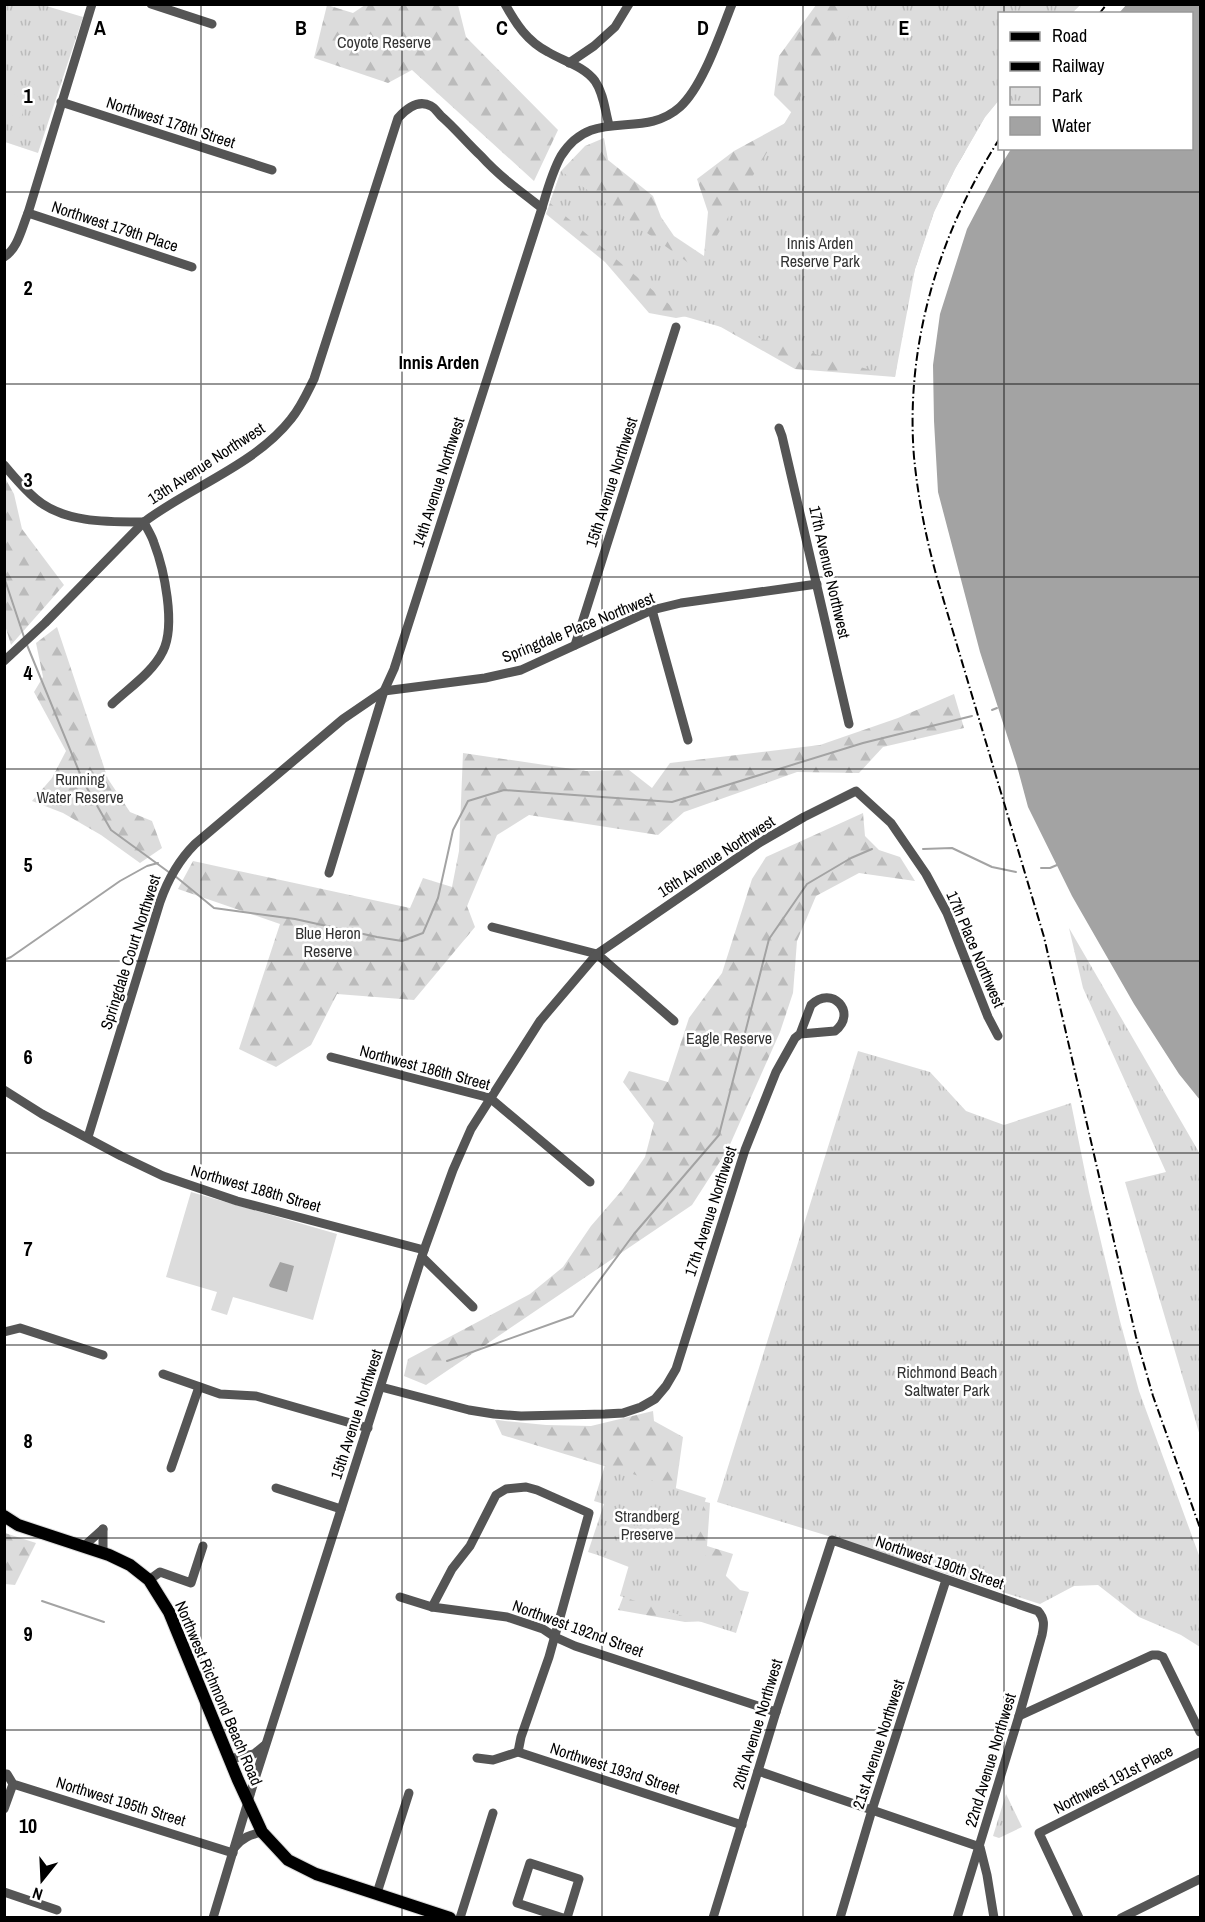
<svg xmlns="http://www.w3.org/2000/svg" width="1205" height="1922" font-family="'Archivo Narrow',sans-serif">
	<style>
		.forest { fill: url(#forest-firs) }
		.park { fill: url(#park-tufts) }
		.garden { fill: #dcdcdc }
		.water { fill: #a3a3a3 }
		.lines { fill: none; stroke-linecap: round; stroke-linejoin: round }
		.stream { stroke: #a3a3a3; stroke-width: 2 }
		.major-casing { stroke: #dbdbdb; stroke-width: 14 }
		.minor { stroke: #555; stroke-width: 9 }
		.major { stroke: #000; stroke-width: 12 }
		.rail { stroke: #000; stroke-width: 2; stroke-dasharray: 9 3 1.5 3; stroke-linecap: butt }
		.grid { fill: none; stroke: #000; stroke-width: 1.5; stroke-opacity: 0.55 }
		.labels { text-anchor: middle; dominant-baseline: central; stroke-width: 5; stroke-linejoin: round; paint-order: stroke }
		.park-label { font-size: 16px; fill: #333; stroke: #fff }
		.street-label { font-size: 16px; fill: #000; stroke: #fff }
		.neighbourhood-label { font-size: 18px; font-weight: bold; fill: #000; stroke: #fff }
		.grid-label { font-size: 20px; text-anchor: middle; font-weight: bold; fill: #000; stroke: #fff; stroke-width: 5; stroke-linejoin: round; paint-order: stroke }
	</style>
	<defs>
		<pattern id="forest-firs" width="22" height="20" patternUnits="userSpaceOnUse" patternTransform="scale(1.5)"><rect width="22" height="20" fill="#dcdcdc"/><path d="M5 1l3.5 6h-7zM16 11l3.5 6h-7z" fill="#bbb"/></pattern>
		<pattern id="park-tufts" width="24" height="20" patternUnits="userSpaceOnUse" patternTransform="scale(1.5)"><rect width="24" height="20" fill="#dcdcdc"/><path d="M3 7l-1-3M5 7V3M7 7l1-3M15 17l-1-3M17 17v-4M19 17l1-3" fill="none" stroke="#bbb"/></pattern>
	</defs>
	<rect width="100%" height="100%" fill="#fff"/>
	<g class="forest">
		<path d="M327 5 353 13 365 5H458L466 37 558 130 534 181 412 70 388 83 314 58Z"/>
		<path d="M816 5H1080L1072 13 1000 14 999 100 985 117 955 169 934 212 915 269 904 315 895 377 795 369 698 314 676 318 649 313 605 262 546 214 561 171 585 146 604 138 608 160 653 196 661 217 674 236 704 256 708 212 697 179 734 151 789 121 792 113 774 95 779 56Z"/>
		<path d="M5 478 14 494 22 529 64 585 11 645 4 622Z"/>
		<path d="M57 627 108 779 130 812 152 821 162 848 140 863 101 835 63 813 32 801 52 778 66 751 34 692 43 677 36 643Z"/>
		<path d="M954 694 964 728 883 747 859 773 797 772 684 812 658 835 529 815 497 835 467 906 475 927 414 1000 337 994 311 1045 276 1067 239 1049 280 924 178 889 193 861 410 908 423 878 452 887 459 851 463 753 586 771 629 770 652 788 670 763 820 745 898 718Z"/>
		<path d="M863 813 865 836 879 850 900 857 915 881 859 873 816 896 797 941 793 993 780 1032 728 1149 692 1205 426 1385 404 1376 408 1359 530 1294 563 1267 591 1226 623 1189 645 1157 654 1123 623 1082 629 1071 668 1082 689 1018 722 973 752 879 766 857Z"/>
		<path d="M653 1411 654 1421 683 1437 675 1494 710 1503 707 1546 733 1554 711 1621 685 1622 618 1610 634 1569 598 1555 614 1469 502 1435 495 1420 546 1425 591 1426Z"/>
		<path d="M5 1533 36 1543 15 1585 5 1584Z"/>
	</g>
	<g class="park">
		<path d="M856 4 1080 5 1072 13 1000 14 999 100 985 117 955 169 934 212 915 269 895 377 683 316 550 203 561 171 697 269Z"/>
		<path d="M5 5H43L83 17 38 153 5 142Z"/>
		<path d="M1069 928 1200 1154V1436L1125 1182 1166 1172 1083 988Z"/>
		<path d="M858 1051 930 1072 966 1111 1004 1125 1071 1103 1089 1192 1120 1321 1139 1391 1200 1558V1647L1181 1635 1139 1617 1098 1585 1074 1586 1040 1604 825 1535 717 1502Z"/>
		<path d="M605 1465 706 1498 692 1542 740 1590 749 1592 736 1633 620 1596 629 1565 588 1552 604 1504 594 1501Z"/>
		<path d="M1006 1794 1022 1827 999 1838 993 1836Z"/>
	</g>
	<g class="garden">
		<path d="M5 92 27 99 21 118 5 113Z"/>
		<path d="M191 1192 337 1234 313 1320 233 1297 227 1315 211 1310 217 1292 166 1277Z"/>
	</g>
	<g class="water">
		<path d="M1127 4 1200 5V1100L1179 1074 1134 1004 1072 896 1028 807 1017 766 980 652 938 492 934 421 933 365 940 314 967 229 998 170 1011 149 1192 148V14L1119 13Z"/>
		<path d="M280 1262 294 1266 287 1292 270 1287 269 1285Z"/>
	</g>
	<g class="lines">
		<g class="stream">
			<path d="M4 577 24 637"/>
			<path d="M27 645 83 781 111 830 170 873"/>
			<path d="M992 710 997 708"/>
			<path d="M923 849 952 848 992 867 1016 872"/>
			<path d="M1041 868H1050L1057 865"/>
			<path d="M175 876 214 908 295 919 377 937 402 941 423 933 438 898 453 830 468 801 504 790 672 802 863 743 972 716"/>
			<path d="M4 960 11 957 120 881 147 866 158 863"/>
			<path d="M447 1361 573 1316 634 1234 719 1135 769 939 807 884 851 858 872 849"/>
			<path d="M42 1601 104 1622"/>
		</g>
		<g class="major-casing">
			<path id="major" d="M4 1516 18 1525 109 1555 130 1565 149 1580 169 1612 238 1780 262 1832 288 1860 316 1874 450 1918"/>
		</g>
		<g class="minor">
			<path d="M151 4 212 24"/>
			<path d="M505 4C516 24 527 41 548 52 563 61 584 66 595 81 604 94 605 111 609 125"/>
			<path d="M569 63 594 46 615 27 629 4"/>
			<path d="M61 102 272 170"/>
			<path d="M28 213 192 267"/>
			<path d="M4 257C18 249 22 227 28 213L92 4"/>
			<path d="M779 428 782 436 849 724"/>
			<path d="M4 465C14 477 24 489 36 499 64 523 108 522 144 522"/>
			<path d="M652 610 688 740"/>
			<path d="M575 645 676 327"/>
			<path d="M4 661 45 623 144 522C190 487 255 465 291 419 301 407 307 393 314 379L398 118C406 109 418 99 431 106 435 108 438 113 441 116 455 128 467 143 481 156 499 176 521 192 542 208"/>
			<path d="M112 704C129 688 153 672 163 651 176 625 164 569 154 543 152 536 147 529 144 522"/>
			<path d="M329 873 384 691 394 669 542 208C547 191 552 172 561 156 593 105 642 141 680 107 703 86 720 34 732 4"/>
			<path d="M492 927 597 954 674 1021"/>
			<path d="M331 1057 490 1098 590 1182"/>
			<path d="M4 1090 42 1114 121 1156 163 1176 237 1201 424 1250"/>
			<path d="M88 1137 160 902C168 879 178 861 195 844L343 719 384 691 485 678 521 670 652 610 681 603 817 584"/>
			<path d="M422 1257 473 1307"/>
			<path d="M4 1332 20 1328 103 1355"/>
			<path d="M163 1374 220 1394 256 1396 368 1428"/>
			<path d="M381 1387 469 1410 494 1414 521 1416 605 1414 623 1413 641 1407 655 1399 666 1386 676 1369 745 1150 776 1072 795 1038 800 1034 811 1005C832 984 858 1013 835 1031L800 1034"/>
			<path d="M171 1468 199 1387"/>
			<path d="M276 1488 341 1509"/>
			<path d="M84 1546 103 1529"/>
			<path d="M103 1553V1529"/>
			<path d="M149 1580 160 1572 191 1583 203 1546"/>
			<path d="M400 1597 432 1607 507 1617 543 1629 555 1637 575 1646 776 1712"/>
			<path d="M432 1607 452 1569 470 1546 496 1495 506 1489 526 1487 537 1490 589 1513 549 1657 521 1737 518 1752"/>
			<path d="M1019 1716 1152 1655H1158L1163 1657 1200 1732"/>
			<path d="M477 1758 493 1760 518 1752 742 1825"/>
			<path d="M229 1759 254 1754 265 1745"/>
			<path d="M758 1771 980 1847 987 1875 994 1918"/>
			<path d="M4 1774H7L13 1784 233 1853"/>
			<path d="M4 1809 13 1784"/>
			<path d="M235 1847C243 1837 250 1835 262 1832"/>
			<path d="M4 1892 57 1910"/>
			<path d="M377 1893 409 1793"/>
			<path d="M213 1918 253 1785 424 1250 453 1170 471 1129 540 1021 597 954 759 843 804 817 856 791 891 823 926 874 947 913 988 1017 998 1036"/>
			<path d="M460 1918 493 1813"/>
			<path d="M563 1918 517 1903 530 1863 579 1879 567 1918"/>
			<path d="M713 1918 776 1712 832 1540 1038 1611C1045 1619 1044 1625 1042 1635L1019 1716 957 1918"/>
			<path d="M840 1918 872 1810 946 1580"/>
			<path d="M1079 1918 1039 1833 1200 1752"/>
			<path d="M1121 1918 1200 1879"/>
		</g>
		<use href="#major" class="major"/>
		<g class="rail">
			<path d="M1099 14 1107 4"/>
			<path d="M1000 138C939 233 905 344 914 457 918 498 926 538 937 578L1044 937 1136 1337 1153 1396 1200 1528"/>
		</g>
	</g>
	<path class="grid" d="M201 4V1918M402 4V1918M602 4V1918M803 4V1918M1004 4V14M1004 148V1918M4 192H1200M4 384H1200M4 577H1200M4 769H1200M4 961H1200M4 1153H1200M4 1345H1200M4 1538H1200M4 1730H1200"/>
	<g class="labels">
		<g class="park-label">
			<text x="384" y="42">Coyote Reserve</text>
			<text x="820" y="243">Innis Arden<tspan x="820" dy="18">Reserve Park</tspan></text>
			<text x="80" y="779">Running<tspan x="80" dy="18">Water Reserve</tspan></text>
			<text x="328" y="933">Blue Heron<tspan x="328" dy="18">Reserve</tspan></text>
			<text x="729" y="1038">Eagle Reserve</text>
			<text x="947" y="1372">Richmond Beach<tspan x="947" dy="18">Saltwater Park</tspan></text>
			<text x="647" y="1516">Strandberg<tspan x="647" dy="18">Preserve</tspan></text>
		</g>
		<g class="street-label">
			<text transform="translate(171 122) rotate(18)">Northwest 178th Street</text>
			<text transform="translate(115 226) rotate(18)">Northwest 179th Place</text>
			<text transform="translate(206 463) rotate(-33)">13th Avenue Northwest</text>
			<text transform="translate(438 482) rotate(-72)">14th Avenue Northwest</text>
			<text transform="translate(611 482) rotate(-72)">15th Avenue Northwest</text>
			<text transform="translate(830 572) rotate(77)">17th Avenue Northwest</text>
			<text transform="translate(578 627) rotate(-22)">Springdale Place Northwest</text>
			<text transform="translate(716 856) rotate(-33)">16th Avenue Northwest</text>
			<text transform="translate(976 949) rotate(67)">17th Place Northwest</text>
			<text transform="translate(130 952) rotate(-72)">Springdale Court Northwest</text>
			<text transform="translate(425 1067) rotate(15)">Northwest 186th Street</text>
			<text transform="translate(256 1188) rotate(16)">Northwest 188th Street</text>
			<text transform="translate(710 1211) rotate(-72)">17th Avenue Northwest</text>
			<text transform="translate(356 1414) rotate(-72)">15th Avenue Northwest</text>
			<text transform="translate(940 1562) rotate(19)">Northwest 190th Street</text>
			<text transform="translate(578 1628) rotate(20)">Northwest 192nd Street</text>
			<text transform="translate(219 1693) rotate(67)">Northwest Richmond Beach Road</text>
			<text transform="translate(757 1724) rotate(-73)">20th Avenue Northwest</text>
			<text transform="translate(878 1744) rotate(-72)">21st Avenue Northwest</text>
			<text transform="translate(990 1760) rotate(-73)">22nd Avenue Northwest</text>
			<text transform="translate(615 1768) rotate(18)">Northwest 193rd Street</text>
			<text transform="translate(1113 1779) rotate(-27)">Northwest 191st Place</text>
			<text transform="translate(121 1801) rotate(17)">Northwest 195th Street</text>
		</g>
		<g class="neighbourhood-label">
			<text x="439" y="362">Innis Arden</text>
		</g>
	</g>
	<g class="grid-label">
		<text x="100" y="35">A</text>
		<text x="301" y="35">B</text>
		<text x="502" y="35">C</text>
		<text x="703" y="35">D</text>
		<text x="904" y="35">E</text>
		<text x="28" y="103">1</text>
		<text x="28" y="295">2</text>
		<text x="28" y="487">3</text>
		<text x="28" y="680">4</text>
		<text x="28" y="872">5</text>
		<text x="28" y="1064">6</text>
		<text x="28" y="1256">7</text>
		<text x="28" y="1448">8</text>
		<text x="28" y="1641">9</text>
		<text x="28" y="1833">10</text>
	</g>
	<rect width="1205" height="1922" fill="none" stroke="#000000" stroke-width="12"/>
	<rect x="998" y="12" width="195" height="138" fill="#ffffff" stroke="#999999" stroke-width="1.5"/>
	<rect x="1010" y="32" width="30" height="9" fill="#000000" stroke="#999999" stroke-width="1.5"/>
	<text x="1052" y="42" font-size="18" fill="#000000">Road</text>
	<rect x="1010" y="62" width="30" height="9" fill="#000000" stroke="#999999" stroke-width="1.5"/>
	<text x="1052" y="72" font-size="18" fill="#000000">Railway</text>
	<rect x="1010" y="87" width="30" height="18" fill="url(#park-tufts)" stroke="#999999" stroke-width="1.5"/>
	<text x="1052" y="102" font-size="18" fill="#000000">Park</text>
	<rect x="1010" y="117" width="30" height="18" fill="#a3a3a3" stroke="#999999" stroke-width="1.5"/>
	<text x="1052" y="132" font-size="18" fill="#000000">Water</text>
	<g transform="translate(42 1880) rotate(198)" stroke="#ffffff" stroke-width="4.5" paint-order="stroke">
	<path d="M0-4.5L10 22L0 15L-10 22Z" fill="#000000"/>
	<text y="-9" font-size="16" font-weight="bold" text-anchor="middle" fill="#000000">N</text>
	</g>
</svg>
